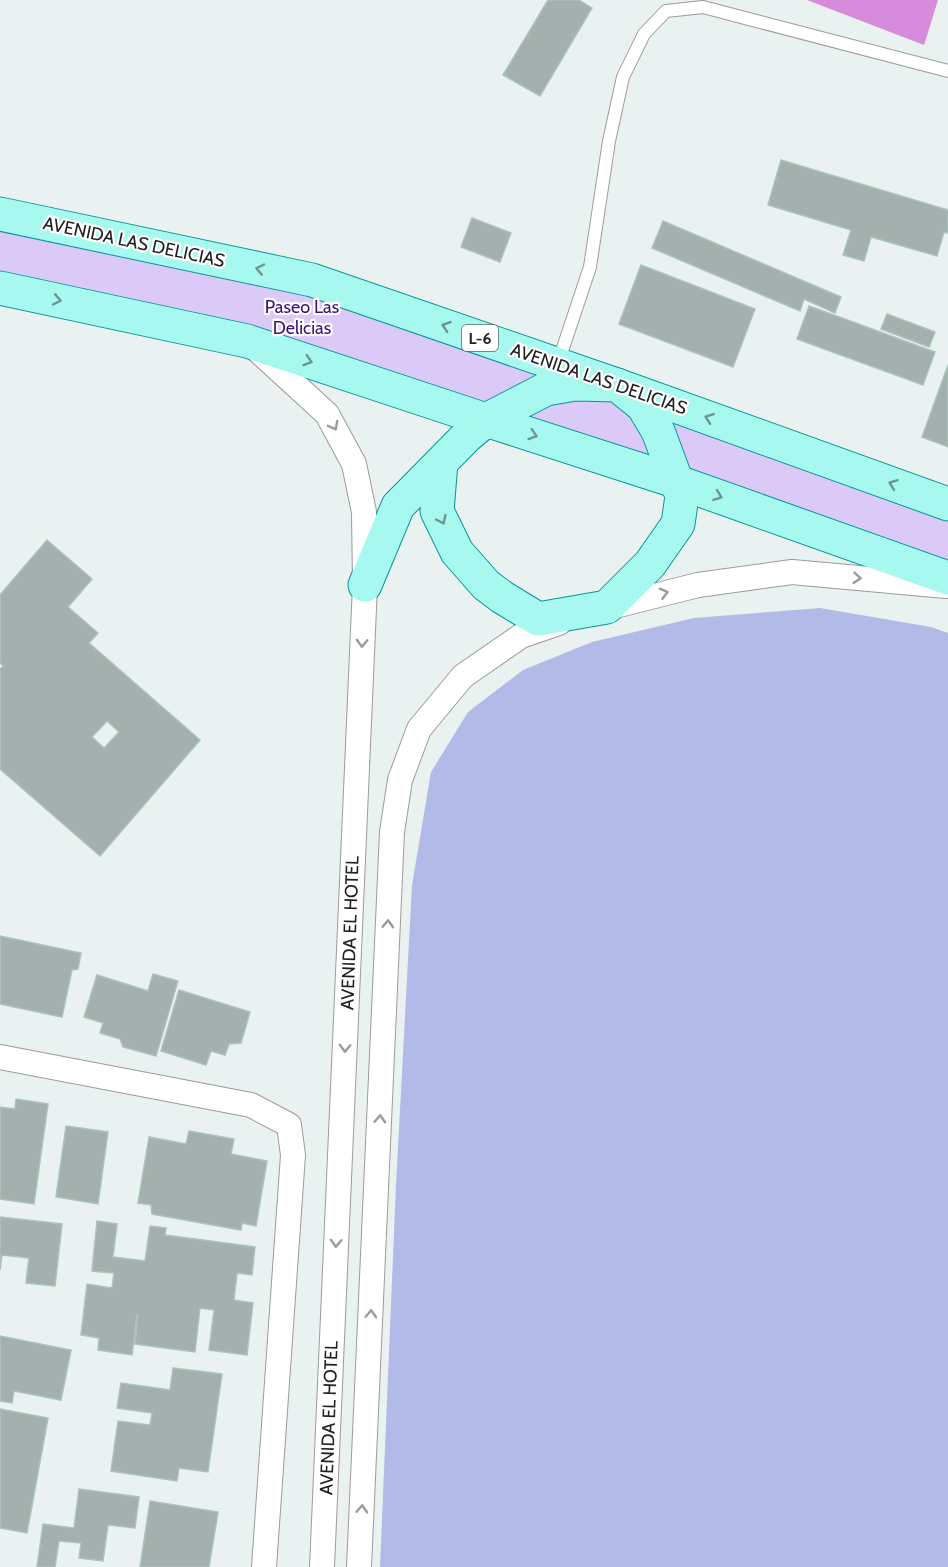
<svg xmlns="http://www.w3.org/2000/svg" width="948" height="1567" font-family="Cabin,sans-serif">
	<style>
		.grass { fill: #b2bbe8 }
		.park { fill: #dbc9f8 }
		.pitch { fill: #d68bdc }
		.building { fill: #a4b0ad; stroke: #abc2bd; stroke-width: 1.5; fill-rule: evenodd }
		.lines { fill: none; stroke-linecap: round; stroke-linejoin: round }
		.service-casing { stroke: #9b9b9b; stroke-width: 14 }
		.minor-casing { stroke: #9b9b9b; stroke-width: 26 }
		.primary-casing { stroke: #079895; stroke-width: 35 }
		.service { stroke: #fff; stroke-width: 12 }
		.minor { stroke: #fff; stroke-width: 24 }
		.primary { stroke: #a7f8ee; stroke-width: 33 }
		.oneway { stroke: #6b9792 }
		.oneway2 { stroke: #9b9b9b }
		.labels { text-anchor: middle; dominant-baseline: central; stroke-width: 4.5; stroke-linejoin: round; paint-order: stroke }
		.shield { fill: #fff; stroke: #646464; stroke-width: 1.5 }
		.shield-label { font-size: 16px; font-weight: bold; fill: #212121 }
		.street-label { font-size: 18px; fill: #212121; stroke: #fff }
		.park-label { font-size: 18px; fill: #3c117d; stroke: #fff }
	</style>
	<rect width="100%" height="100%" fill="#e9f1f1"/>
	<path class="grass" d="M820 608 931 627 948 633V1567H380L396 1185 412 885 431 772 468 712 523 670 592 642 694 618Z"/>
	<path class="park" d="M0 214 312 280 948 504V578L486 420 0 288Z"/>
	<path class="pitch" d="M807 0H938L924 45Z"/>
	<g class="building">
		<path d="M548 0H579L592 8 540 96 503 75Z"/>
		<path d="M781 160 948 210V233L944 232 937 256 871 237 864 261 843 255 851 230 768 205Z"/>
		<path d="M472 218 511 233 500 262 461 247Z"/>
		<path d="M663 221 841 297 835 313 804 299 800 311 652 248Z"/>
		<path d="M641 265 755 309 733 367 619 324Z"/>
		<path d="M809 306 935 352 923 385 797 339Z"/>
		<path d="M887 314 935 332 929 347 881 329Z"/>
		<path d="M948 365V447L922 437Z"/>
		<path d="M47 540 92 579 68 607 98 633 89 643 200 740 100 856 0 769V669L3 666 0 663V595ZM107 721 119 732 104 748 92 737Z"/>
		<path d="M0 936 81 953 78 969 72 970 62 1017 0 1004Z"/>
		<path d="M153 974 178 981 156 1056 123 1047 120 1039 100 1033 103 1023 84 1017 97 975 148 991Z"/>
		<path d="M179 990 250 1012 241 1043 229 1044 225 1055 211 1051 206 1065 161 1051Z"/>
		<path d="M16 1099 48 1104 34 1204 0 1199V1107L15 1109Z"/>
		<path d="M66 1126 108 1132 98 1204 56 1197Z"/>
		<path d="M189 1131 234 1139 231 1154 267 1161 256 1226 242 1223 241 1230 152 1214 151 1205 138 1203 149 1137 186 1144Z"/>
		<path d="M0 1217 62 1224 55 1286 26 1283 29 1258 2 1255 0 1270Z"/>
		<path d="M97 1221 117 1224 113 1257 145 1261 150 1226 166 1228 165 1235 255 1247 252 1275 237 1273 234 1300 253 1303 247 1355 209 1350 214 1310 200 1308 195 1352 135 1344 138 1315H137L132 1355 98 1350 99 1338 81 1335 87 1284 112 1288 114 1273 92 1271Z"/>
		<path d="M0 1336 71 1350 61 1400 14 1391 12 1403 0 1401Z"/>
		<path d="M173 1368 222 1374 208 1472 179 1468 177 1481 111 1471 118 1421 150 1425 152 1413 117 1408 121 1383 170 1390Z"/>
		<path d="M0 1409 48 1418 27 1533 0 1528Z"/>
		<path d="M79 1489 139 1497 135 1528 108 1525 103 1561 79 1558 81 1543 59 1541 55 1567H37L43 1524 74 1528Z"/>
		<path d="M150 1501 218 1512 209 1567H140Z"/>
	</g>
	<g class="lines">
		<g class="service-casing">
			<path id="service" d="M558 363 590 267 609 141 623 77 644 34 666 11 703 7 948 71"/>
		</g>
		<g class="minor-casing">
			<g id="minor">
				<path d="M254 347 327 414 354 464 364 512 365 585 322 1567"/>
				<path d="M607 608 698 585 792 572 946 586"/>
				<path d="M0 1057 251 1105 289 1125 293 1155 264 1567"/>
				<path d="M359 1567 392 832 400 780 419 729 463 676 521 636 559 623"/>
			</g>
		</g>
		<g class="primary-casing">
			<g id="primary">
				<path d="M0 214 312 280 617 385 948 504"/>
				<path d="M0 288 247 341 486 420 675 481 948 578"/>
				<path d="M365 585 398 506 467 436 486 420 546 389 575 384 617 385 643 406 658 431 682 496 678 524 650 564 607 607 538 619 502 597 486 585 457 552 437 511 441 463"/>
			</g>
		</g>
		<use href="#service" class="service"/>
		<use href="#minor" class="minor"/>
		<use href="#primary" class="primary"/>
	</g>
	<defs><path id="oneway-chevron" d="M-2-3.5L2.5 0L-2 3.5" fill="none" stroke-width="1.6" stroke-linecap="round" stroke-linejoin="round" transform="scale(1.5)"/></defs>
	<g class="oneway">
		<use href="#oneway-chevron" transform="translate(260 269) rotate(-168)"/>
		<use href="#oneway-chevron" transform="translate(57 300) rotate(12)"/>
		<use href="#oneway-chevron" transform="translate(446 326) rotate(-161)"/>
		<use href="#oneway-chevron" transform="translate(308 361) rotate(18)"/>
		<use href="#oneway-chevron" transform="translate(709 418) rotate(-160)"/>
		<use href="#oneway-chevron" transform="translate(533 435) rotate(18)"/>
		<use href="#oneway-chevron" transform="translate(893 484) rotate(-160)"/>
		<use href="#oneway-chevron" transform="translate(718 496) rotate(20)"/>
		<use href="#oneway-chevron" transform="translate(442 520) rotate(65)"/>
	</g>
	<g class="oneway2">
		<use href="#oneway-chevron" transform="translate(334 426) rotate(62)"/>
		<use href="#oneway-chevron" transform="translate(857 578) rotate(5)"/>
		<use href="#oneway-chevron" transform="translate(664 593) rotate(-14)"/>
		<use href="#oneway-chevron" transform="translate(362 643) rotate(92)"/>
		<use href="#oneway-chevron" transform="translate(388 924) rotate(-87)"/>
		<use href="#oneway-chevron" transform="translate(345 1048) rotate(92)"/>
		<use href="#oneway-chevron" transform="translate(380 1119) rotate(-87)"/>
		<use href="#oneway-chevron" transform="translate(336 1243) rotate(92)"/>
		<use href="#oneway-chevron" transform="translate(371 1314) rotate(-87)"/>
		<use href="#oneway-chevron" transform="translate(362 1509) rotate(-87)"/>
	</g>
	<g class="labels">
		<rect class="shield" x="462" y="325" width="36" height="26" rx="4.5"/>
		<g class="shield-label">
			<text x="480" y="338">L-6</text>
		</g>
		<g class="street-label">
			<text transform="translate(134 242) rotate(12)">AVENIDA LAS DELICIAS</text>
			<text transform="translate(599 379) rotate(19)">AVENIDA LAS DELICIAS</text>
			<text transform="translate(350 933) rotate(-88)">AVENIDA EL HOTEL</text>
			<text transform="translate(329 1418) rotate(-88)">AVENIDA EL HOTEL</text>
		</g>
		<g class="park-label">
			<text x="302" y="307">Paseo Las<tspan x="302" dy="21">Delicias</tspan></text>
		</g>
	</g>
</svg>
